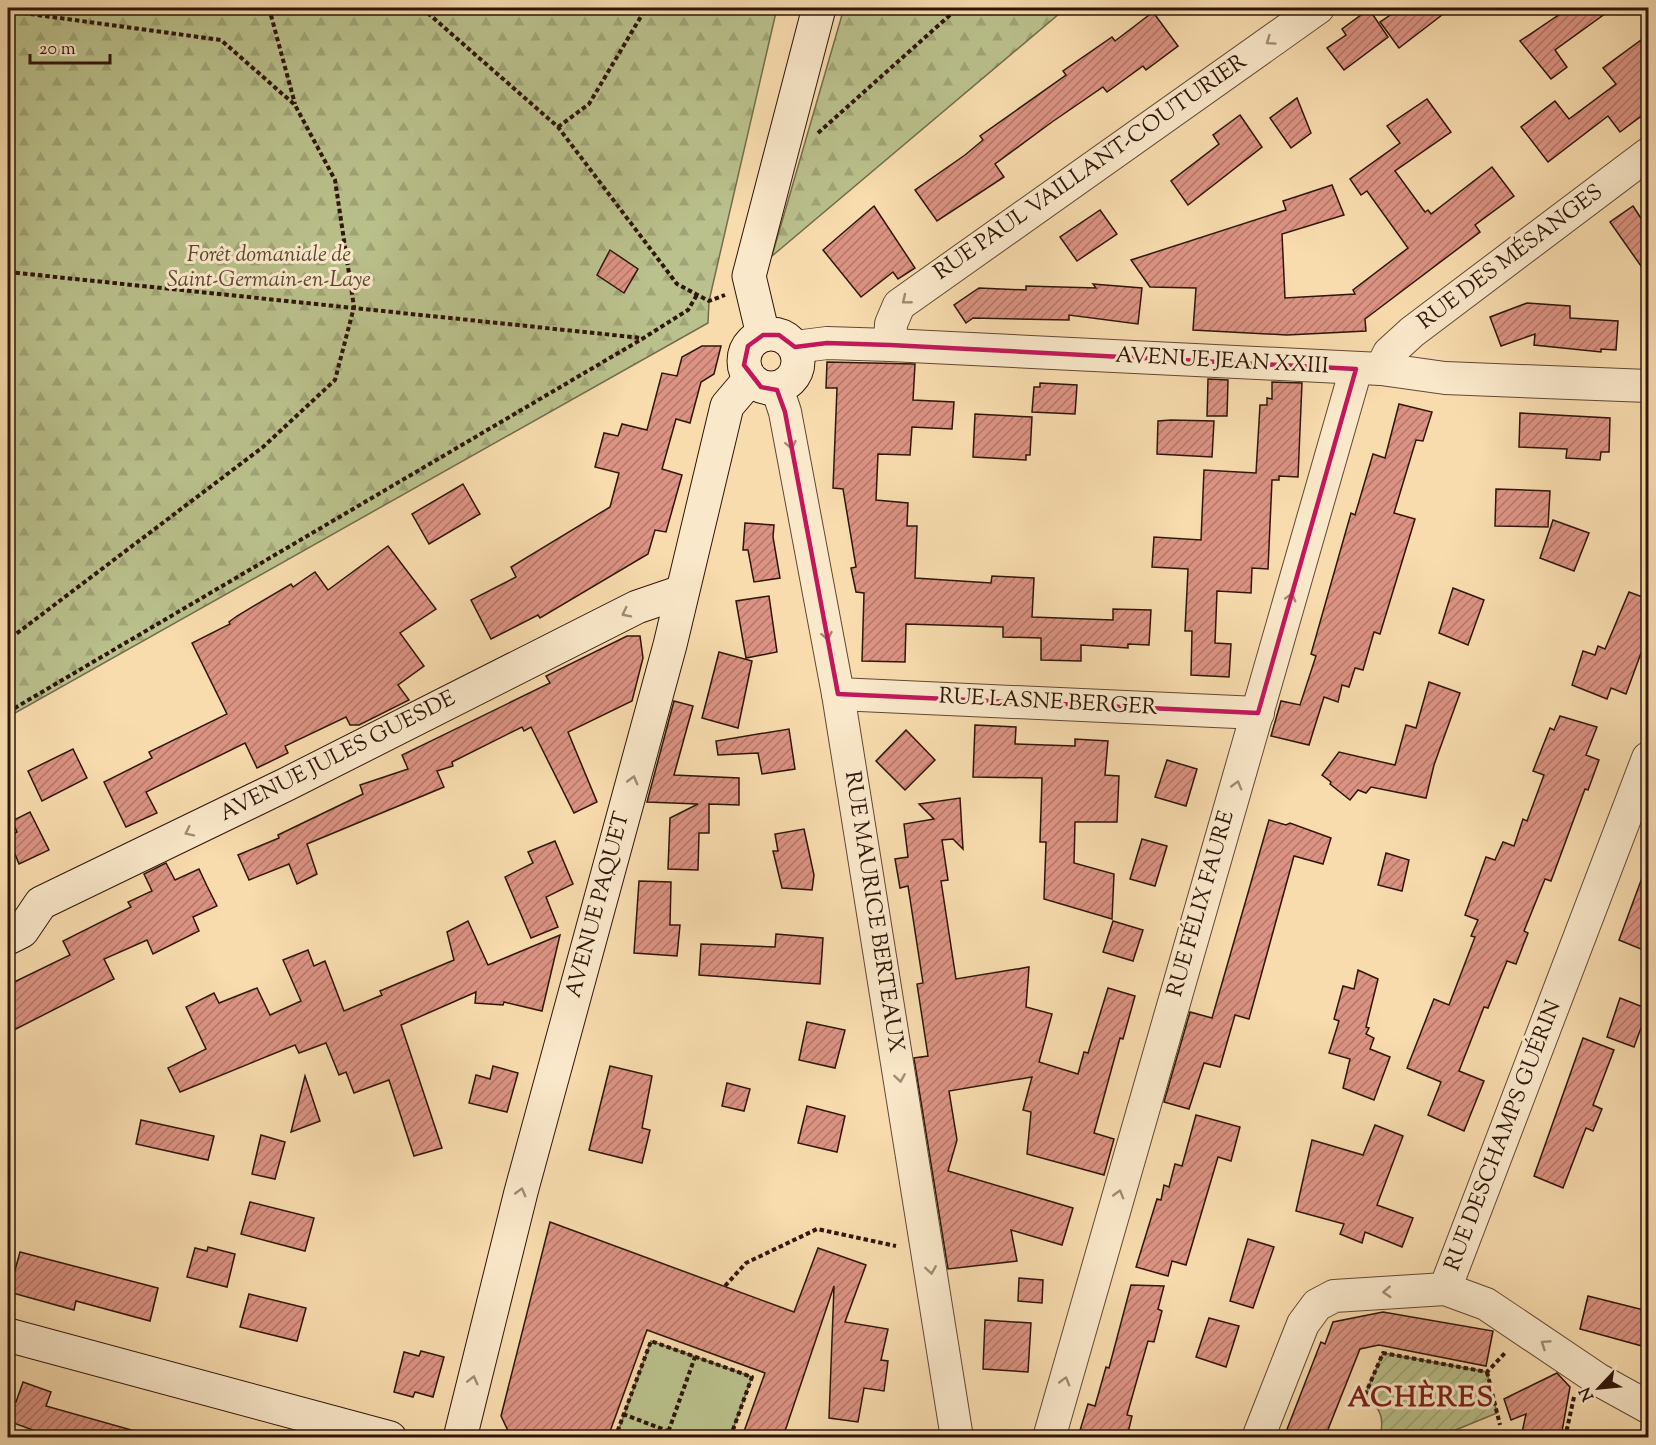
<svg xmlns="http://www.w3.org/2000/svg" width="1656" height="1445" font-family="'Sorts Mill Goudy',serif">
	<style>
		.green { fill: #bac18c; stroke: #746c4b; stroke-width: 1.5 }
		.forest { fill: url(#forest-firs); stroke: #746c4b; stroke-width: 1.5 }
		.garden { fill: url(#garden-furrows); stroke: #746c4b; stroke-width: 1.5 }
		.building { fill: url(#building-hatch); stroke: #2f160a; stroke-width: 1.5 }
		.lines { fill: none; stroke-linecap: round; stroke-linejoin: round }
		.street-casing { stroke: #614833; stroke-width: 34 }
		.secondary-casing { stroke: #2f160a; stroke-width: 35 }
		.path { stroke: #2f160a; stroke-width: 4; stroke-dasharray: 4.5 3; stroke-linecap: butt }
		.street { stroke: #fae8ca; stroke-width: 32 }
		.secondary { stroke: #fae8ca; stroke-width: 33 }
		.oneway { stroke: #9f8a74 }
		.marked { fill: none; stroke: #c2185b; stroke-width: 4.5; stroke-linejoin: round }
		.labels { text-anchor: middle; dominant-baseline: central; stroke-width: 6; stroke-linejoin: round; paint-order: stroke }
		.street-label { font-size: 22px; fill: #2f160a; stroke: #fae8ca }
		.park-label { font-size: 22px; font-style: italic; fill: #594931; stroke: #fae8ca }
		.district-label { font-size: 28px; font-weight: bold; letter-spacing: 1.5px; fill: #7a1f14; stroke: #fae8ca }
	</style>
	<defs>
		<pattern id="forest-firs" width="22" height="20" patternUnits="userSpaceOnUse" patternTransform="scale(1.5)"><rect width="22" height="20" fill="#bac18c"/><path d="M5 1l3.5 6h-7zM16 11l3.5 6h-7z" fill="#a0a577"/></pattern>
		<pattern id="garden-furrows" width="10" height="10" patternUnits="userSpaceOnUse" patternTransform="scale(1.5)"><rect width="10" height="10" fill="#bac18c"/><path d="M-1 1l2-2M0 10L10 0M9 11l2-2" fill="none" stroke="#a0a577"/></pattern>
		<pattern id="building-hatch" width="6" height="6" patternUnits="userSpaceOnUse" patternTransform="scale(1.5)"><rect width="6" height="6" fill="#dc9383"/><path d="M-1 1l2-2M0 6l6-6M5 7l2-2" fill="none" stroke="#b37769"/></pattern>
	</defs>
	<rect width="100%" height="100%" fill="#f8dcae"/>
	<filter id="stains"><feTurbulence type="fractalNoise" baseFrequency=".00333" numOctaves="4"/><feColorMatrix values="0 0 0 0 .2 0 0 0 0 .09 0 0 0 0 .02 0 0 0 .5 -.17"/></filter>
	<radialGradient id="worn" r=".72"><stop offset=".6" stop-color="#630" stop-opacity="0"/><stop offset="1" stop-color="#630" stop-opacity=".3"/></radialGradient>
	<path class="green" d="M651 1341 752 1377 730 1437H616Z"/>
	<g class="forest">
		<path d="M8 8H777L709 301 708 323 8 717Z"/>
		<path d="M844 8H1066L772 256Z"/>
	</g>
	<path class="garden" d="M1383 1353 1487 1372 1497 1413 1453 1431 1455 1437H1380C1385 1416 1380 1409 1365 1395Z"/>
	<g class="building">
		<path d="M1401 8H1451L1399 48 1380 22Z"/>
		<path d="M1569 8H1613L1555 50 1567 67 1551 79 1520 41Z"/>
		<path d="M1369 9 1388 37 1344 70 1327 48 1346 35 1342 29Z"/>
		<path d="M1153 12 1178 46 1146 70 1143 66 1107 92 1103 87 1052 122 995 164 1004 177 937 221 915 190 965 155 983 140 980 136 1066 75 1063 71 1112 37 1115 41Z"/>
		<path d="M1648 35V111L1620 132 1608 116 1548 162 1521 127 1555 101 1569 119 1616 84 1603 68Z"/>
		<path d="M1297 98 1311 133 1291 148 1270 118Z"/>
		<path d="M1427 99 1451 132 1395 171 1425 212 1428 210 1431 214 1492 167 1514 196 1475 225 1480 232 1365 319 1366 331 1287 335 1193 330 1196 288 1150 287 1131 260 1286 210 1283 201 1332 185 1344 215 1282 234 1285 298 1355 294 1353 290 1408 248 1367 191 1361 195 1350 179 1400 143 1387 126Z"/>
		<path d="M1240 115 1262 147 1188 205 1171 181 1219 144 1213 135Z"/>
		<path d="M874 206 915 268 898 279 893 272 861 297 823 250Z"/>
		<path d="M1633 206 1648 229V276L1610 222Z"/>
		<path d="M1100 210 1117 234 1077 261 1060 237Z"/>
		<path d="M610 250 638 269 624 293 597 275Z"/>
		<path d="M1093 284 1142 288 1138 324 1069 315V320L973 318 966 323 954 305 979 288 1026 290V286L1096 288Z"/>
		<path d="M1527 303 1570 306V318L1618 321 1616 350 1601 349V352L1534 345 1535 334 1501 346 1490 317Z"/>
		<path d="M702 346H721L714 374 701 382 690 423 676 419 662 469 682 475 666 532 655 530 648 554 540 618 538 615 491 639 471 600 516 577 511 567 610 507 619 473 595 467 604 433 618 436 622 424 647 430 662 373 677 376 682 357Z"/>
		<path d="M827 362 915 364 913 400 954 402 952 429 912 427 910 455 878 454 876 500 908 503 907 526H917L915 578 991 583 992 576 1034 578 1032 617 1113 620V609L1151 610 1149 645 1128 644V648L1081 645V661L1041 660V638L1003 637V627L906 624 905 662 862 661 864 593 856 592 851 568 856 567 843 489 833 488 837 388H826Z"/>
		<path d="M1208 379 1228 380 1227 416H1207Z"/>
		<path d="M1272 382 1302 383 1298 477 1279 476V480H1272L1268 569 1252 568 1251 593 1217 591 1215 643 1231 644 1229 677 1191 675 1192 631H1185L1188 569 1152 567 1154 537 1201 540 1204 470 1256 473 1260 405H1267V398L1272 399Z"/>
		<path d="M1040 383 1077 385 1075 414 1032 412 1034 387H1040Z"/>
		<path d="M1399 404 1432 412 1423 441 1416 440 1394 513 1415 519 1380 634 1374 632 1363 670 1355 668 1349 687 1342 685 1338 702 1324 697 1309 745 1271 736 1281 701 1300 705 1316 656 1311 654 1351 513 1355 515 1373 454 1385 458Z"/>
		<path d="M1520 413 1610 418 1609 452H1601L1600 460 1566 458 1567 449 1519 447Z"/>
		<path d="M975 414 1032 417 1030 455H1026V460L973 457Z"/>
		<path d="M1171 420 1214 421 1212 457 1157 454 1158 421Z"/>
		<path d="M463 484 480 514 429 544 412 514Z"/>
		<path d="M1496 489 1550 491 1548 527 1495 526Z"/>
		<path d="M1553 520 1589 533 1574 571 1540 558Z"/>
		<path d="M745 523 774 525 773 537 780 578 754 582 748 550H743Z"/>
		<path d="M388 546 436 609 400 633 424 666 398 685 409 700 359 725H350L346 717 285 746 288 753 257 768 245 743 146 792 157 813 126 827 104 782 152 758 149 752 227 714 192 643 230 624 229 622 237 616 291 584 293 587 315 572 328 590Z"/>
		<path d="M1453 588 1484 600 1468 645 1439 633Z"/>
		<path d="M1629 592 1648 599V634L1626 694 1611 688 1607 699 1572 685 1583 651 1595 655 1598 646 1605 649Z"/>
		<path d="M769 596 777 652 746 658 736 601Z"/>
		<path d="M627 636H640L643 658 632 701 568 732 597 802 574 813 531 727 524 731 522 727 452 762 453 766 437 771 444 787 307 844 317 874 297 884 289 864 249 880 238 855 279 838 278 835 363 794 360 785 408 769 402 755 550 683 546 676Z"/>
		<path d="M719 652 752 661 738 728 702 718Z"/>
		<path d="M1429 682 1460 693 1434 765 1426 798 1371 787 1366 793 1358 790 1350 800 1330 784 1331 782 1322 775 1339 752 1395 765 1406 725 1416 728Z"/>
		<path d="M674 701 693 706 674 775 739 778V805L709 804V833H699L698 870 668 869 670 818 698 804 647 802Z"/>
		<path d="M1560 716 1597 727 1586 755 1599 760 1588 790 1585 789 1551 881 1545 879 1524 931 1528 933 1516 964 1507 961 1488 1008 1484 1007 1459 1071 1484 1081 1464 1131 1428 1115 1441 1082 1407 1068 1434 999 1449 1005 1475 937 1471 936 1478 920 1465 915 1486 857 1495 860 1503 842 1514 846 1523 819 1527 821 1544 775 1533 771 1550 728 1554 730Z"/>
		<path d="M975 725 1016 727 1015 744 1075 746V739L1108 741 1105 775 1119 776 1117 822H1075L1074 863 1114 874 1112 919 1044 899 1046 842H1040L1042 778 973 777Z"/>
		<path d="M789 729 795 769 762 774 758 753 718 755 716 741Z"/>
		<path d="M906 730 935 760 905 790 876 761Z"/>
		<path d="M73 749 87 778 42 801 28 771Z"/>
		<path d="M1167 760 1197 769 1186 806 1155 797Z"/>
		<path d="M960 798 963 849 953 839 942 840 948 880 941 881 956 979 1029 967 1026 1007 1052 1014 1039 1062 1078 1074 1084 1052 1088 1053 1108 988 1135 996 1123 1039 1120 1038 1094 1133 1114 1139 1104 1175 1027 1154 1031 1112 1023 1110 1032 1077 949 1091 957 1140 948 1171 1073 1208 1062 1245 1011 1230 1017 1261 948 1269 914 1058 928 1056 917 984 923 983 908 886 900 888 895 859 908 857 904 824 934 819 919 804Z"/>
		<path d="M30 812 49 850 19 864 8 837 17 832 12 821Z"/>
		<path d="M1269 820 1286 825 1290 823 1331 838 1323 864 1294 856 1249 1019 1235 1015 1220 1067 1204 1063 1189 1109 1164 1102 1190 1012 1212 1018Z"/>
		<path d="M804 829 814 875 812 890 782 888 773 851H778L775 834Z"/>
		<path d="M1142 839 1167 846 1155 886 1130 879Z"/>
		<path d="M555 841 573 884 546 897 558 927 531 938 505 877 533 863 528 852Z"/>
		<path d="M1386 853 1409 860 1402 891 1378 885Z"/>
		<path d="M166 863 175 880 199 869 207 886 217 906 193 917 199 931 153 954 147 940 104 959 114 979 8 1033V985L70 955 63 941 131 907 128 902 152 891 144 874Z"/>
		<path d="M1646 867H1648V952L1619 940Z"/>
		<path d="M639 881 671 882 670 925H680L677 956 634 953Z"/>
		<path d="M468 921 488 965 560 935 542 1011 504 1002 503 1005 475 1003 476 992 401 1025 442 1148 414 1156 389 1080 354 1093 346 1072 339 1075 326 1043 299 1053 295 1045 180 1092 168 1068 206 1049 186 1007 214 993 219 1003 257 988 270 1015 301 1001 283 960 308 950 314 966 325 961 344 1011 382 995 380 991 454 960 447 932Z"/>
		<path d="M1113 921 1143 930 1133 961 1103 952Z"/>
		<path d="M776 934 823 938 820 984 699 975 701 944 775 947Z"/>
		<path d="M1358 970 1378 979 1366 1027 1369 1028 1366 1034 1374 1038 1370 1049 1390 1057 1374 1100 1343 1088 1350 1059 1329 1053 1339 1021 1334 1019 1343 986 1354 989Z"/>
		<path d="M1620 998 1648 1009 1634 1047 1607 1037Z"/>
		<path d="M807 1022 845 1030 835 1068 799 1060Z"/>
		<path d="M1583 1038 1614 1050 1593 1105 1602 1109 1593 1131 1586 1128 1563 1188 1534 1176Z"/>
		<path d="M493 1066 518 1073 507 1112 469 1103 476 1075 490 1079Z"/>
		<path d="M610 1066 652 1076 642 1128 650 1130 642 1163 589 1150Z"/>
		<path d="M305 1076 320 1121 291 1132Z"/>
		<path d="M727 1083 750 1089 744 1111 722 1106Z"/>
		<path d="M807 1106 845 1116 837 1152 798 1143Z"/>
		<path d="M1196 1115 1240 1127 1231 1161 1218 1157 1186 1265 1172 1261 1168 1276 1136 1267 1157 1199 1161 1200 1164 1185 1169 1187 1175 1164 1182 1166Z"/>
		<path d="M141 1120 214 1136 208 1160 136 1144Z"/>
		<path d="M1375 1125 1403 1136 1377 1205 1413 1218 1402 1247 1365 1232 1362 1243 1340 1234 1344 1224 1296 1211 1312 1140 1363 1155Z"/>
		<path d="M261 1135 285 1142 275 1179 252 1174Z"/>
		<path d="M250 1202 314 1218 305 1251 241 1234Z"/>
		<path d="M550 1222 794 1312 818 1248 866 1265 845 1322 888 1329 881 1360 888 1361 884 1391 864 1388 858 1422 829 1418 834 1286 783 1437H742L765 1373 647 1330 608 1437H511L501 1416Z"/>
		<path d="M1248 1239 1274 1247 1253 1308 1230 1301Z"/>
		<path d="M208 1247 235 1254 227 1287 187 1277 195 1248 207 1251Z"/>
		<path d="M20 1252 158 1288 150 1321 76 1301 74 1310 9 1292Z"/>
		<path d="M1019 1278 1043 1280 1042 1303 1018 1301Z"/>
		<path d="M1131 1285 1164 1286 1158 1309 1162 1311 1154 1342 1148 1341 1127 1415 1132 1416 1127 1437H1078L1088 1404 1095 1406 1106 1367 1109 1368Z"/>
		<path d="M249 1294 306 1308 297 1341 240 1327Z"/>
		<path d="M1588 1296 1648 1311 1642 1346 1580 1329Z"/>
		<path d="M1383 1312 1493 1331 1486 1366 1379 1345 1360 1349 1325 1437H1284L1321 1342 1325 1344 1333 1322Z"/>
		<path d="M1209 1318 1239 1326 1226 1367 1196 1357Z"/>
		<path d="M985 1320 1031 1323 1028 1372 983 1369Z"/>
		<path d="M421 1351 444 1357 433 1397 415 1392 413 1397 394 1392 404 1352 419 1356Z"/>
		<path d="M1557 1373 1570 1387 1561 1437H1521L1526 1414 1511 1420 1504 1399Z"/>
		<path d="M23 1382 51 1392 46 1406 135 1431 134 1437H52L8 1421V1398L16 1402Z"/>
	</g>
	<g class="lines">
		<g class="street-casing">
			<g id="street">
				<path d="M890 345 891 324 899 305 1318 8"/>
				<path d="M795 347 827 343 890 345 1381 369 1445 378 1648 386"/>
				<path d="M1381 369 1389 353 1412 332 1648 154"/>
				<path d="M777 388 785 412 838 694 957 1438"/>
				<path d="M838 694 1258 713"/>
				<path d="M1445 1289 1648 758"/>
				<path d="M1049 1438 1356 369"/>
				<path d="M1258 1438 1303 1324 1317 1305 1334 1296 1445 1289 1486 1304 1599 1380 1648 1407"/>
			</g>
		</g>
		<g class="secondary-casing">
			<g id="secondary">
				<circle cx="771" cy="361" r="27"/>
				<path d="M763 335 749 276 819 8"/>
				<path d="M8 938 22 931 41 903 287 784 637 607 681 592"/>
				<path d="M8 1335 390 1438"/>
				<path d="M460 1438 521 1192 670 645 727 406 750 379"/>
			</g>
		</g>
		<g class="path">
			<path d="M269 8 295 104"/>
			<path d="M422 8 558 127 677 284 709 301 725 295"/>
			<path d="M8 11 221 40 295 105 335 180 354 307 335 380 263 447 8 640"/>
			<path d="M558 127 589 104 646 8"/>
			<path d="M818 133 958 8"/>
			<path d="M8 272 642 338"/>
			<path d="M8 712 642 339 688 310 698 293"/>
			<path d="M725 1286 746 1263 817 1229 896 1246"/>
			<path d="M1487 1372 1500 1425"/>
			<path d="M1365 1395 1383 1353 1487 1372 1506 1352"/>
			<path d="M623 1414 686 1438"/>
			<path d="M615 1438 651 1341 752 1377 730 1438"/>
			<path d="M666 1438 695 1357"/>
			<path d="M1565 1438 1574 1397"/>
		</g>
		<use href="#street" class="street"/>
		<use href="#secondary" class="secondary"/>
	</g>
	<defs><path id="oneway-chevron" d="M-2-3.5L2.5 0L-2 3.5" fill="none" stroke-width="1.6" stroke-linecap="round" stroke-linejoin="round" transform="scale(1.5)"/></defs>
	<g class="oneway">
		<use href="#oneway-chevron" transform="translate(1270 41) rotate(145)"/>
		<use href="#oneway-chevron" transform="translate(906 300) rotate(141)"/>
		<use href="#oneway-chevron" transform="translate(791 445) rotate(79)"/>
		<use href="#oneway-chevron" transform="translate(1291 597) rotate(-74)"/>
		<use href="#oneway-chevron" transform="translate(626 613) rotate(153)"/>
		<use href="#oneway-chevron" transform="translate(827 636) rotate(79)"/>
		<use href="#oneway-chevron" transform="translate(633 780) rotate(-75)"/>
		<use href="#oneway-chevron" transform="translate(1237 785) rotate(-74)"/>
		<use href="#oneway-chevron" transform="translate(189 832) rotate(154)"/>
		<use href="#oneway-chevron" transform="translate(900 1078) rotate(81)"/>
		<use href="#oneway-chevron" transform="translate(521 1192) rotate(-75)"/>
		<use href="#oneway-chevron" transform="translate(1119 1194) rotate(-74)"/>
		<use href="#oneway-chevron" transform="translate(931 1270) rotate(81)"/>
		<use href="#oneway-chevron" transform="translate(1387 1292) rotate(176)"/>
		<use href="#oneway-chevron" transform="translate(1545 1344) rotate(-146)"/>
		<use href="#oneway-chevron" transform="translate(473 1380) rotate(-76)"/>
		<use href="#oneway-chevron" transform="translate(1065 1381) rotate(-74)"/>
	</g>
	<path class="marked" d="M763 335H779L795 347 827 343 890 345 1356 369 1258 713 838 694 785 412 777 390 761 387 744 365 748 346Z"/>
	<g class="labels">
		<g class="street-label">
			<text transform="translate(1091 168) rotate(-35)">RUE PAUL VAILLANT-COUTURIER</text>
			<text transform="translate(1511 258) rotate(-37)">RUE DES MÉSANGES</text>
			<text transform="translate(1222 362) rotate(3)">AVENUE JEAN XXIII</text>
			<text transform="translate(1048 703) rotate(3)">RUE LASNE BERGER</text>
			<text transform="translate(338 757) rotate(-27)">AVENUE JULES GUESDE</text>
			<text transform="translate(1202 904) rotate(-74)">RUE FÉLIX FAURE</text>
			<text transform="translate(599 905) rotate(-75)">AVENUE PAQUET</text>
			<text transform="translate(873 912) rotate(81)">RUE MAURICE BERTEAUX</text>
			<text transform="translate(1504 1136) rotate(-69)">RUE DESCHAMPS GUÉRIN</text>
		</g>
		<g class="park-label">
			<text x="269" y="256">Forêt domaniale de<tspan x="269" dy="25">Saint-Germain-en-Laye</tspan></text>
		</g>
		<g class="district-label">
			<text x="1421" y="1399">ACHÈRES</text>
		</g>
	</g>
	<rect width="1656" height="1445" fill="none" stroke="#f8dcae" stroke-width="30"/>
	<rect x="9" y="9" width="1638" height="1427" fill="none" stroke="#2f160a" stroke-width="3"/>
	<rect x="15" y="15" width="1626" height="1415" fill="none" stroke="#2f160a" stroke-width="1.5"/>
	<g transform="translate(1599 1388) rotate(244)" stroke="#fae8ca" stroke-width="4.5" paint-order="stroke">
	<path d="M0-4.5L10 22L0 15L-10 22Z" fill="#2f160a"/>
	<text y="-9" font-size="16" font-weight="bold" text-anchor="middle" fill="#2f160a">N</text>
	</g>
	<path d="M30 54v9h80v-9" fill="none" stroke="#2f160a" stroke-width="3"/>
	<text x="39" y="54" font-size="18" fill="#2f160a" stroke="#fae8ca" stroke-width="4.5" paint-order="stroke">20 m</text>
	<rect width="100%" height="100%" filter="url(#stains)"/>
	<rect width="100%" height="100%" fill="url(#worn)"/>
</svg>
